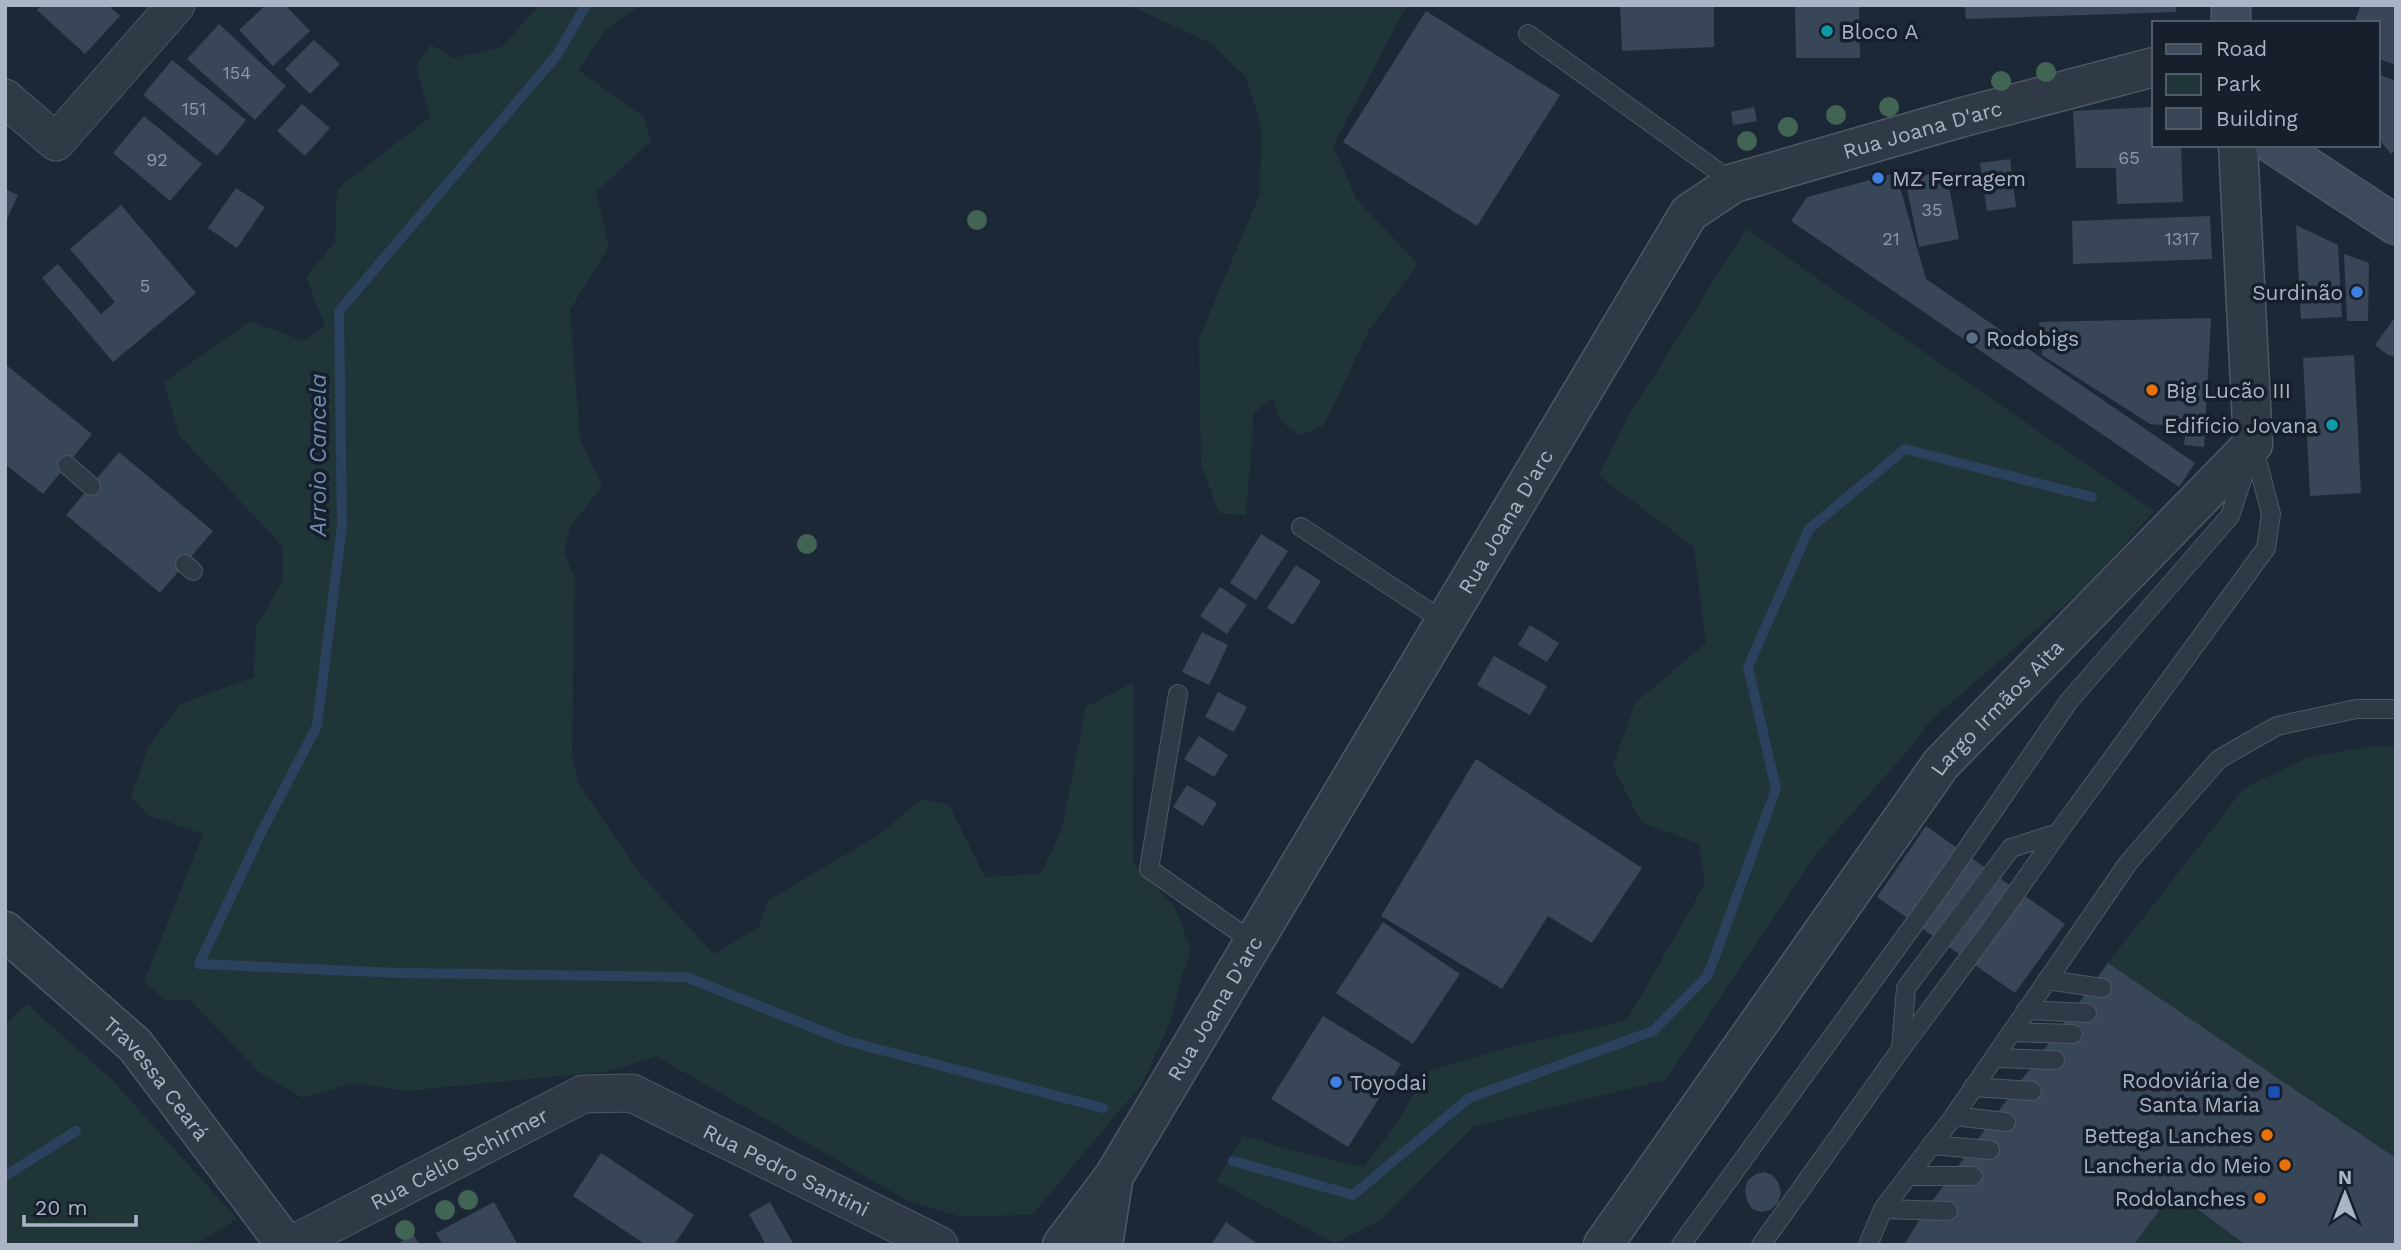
<svg xmlns="http://www.w3.org/2000/svg" width="2401" height="1250" font-family="'Work Sans',sans-serif">
	<style>
		.green { fill: #1f3538 }
		.lines { fill: none; stroke-linecap: round; stroke-linejoin: round }
		.stream { stroke: #2c415e; stroke-width: 10 }
		.building { fill: #384658 }
		.service-casing { stroke: #4e5766; stroke-width: 20 }
		.minor-casing { stroke: #4e5766; stroke-width: 39 }
		.tertiary-casing { stroke: #4e5766; stroke-width: 41 }
		.secondary-casing { stroke: #4e5766; stroke-width: 41 }
		.service { stroke: #303a47; stroke-width: 18 }
		.minor { stroke: #303a47; stroke-width: 37 }
		.tertiary { stroke: #303a47; stroke-width: 38 }
		.secondary { stroke: #3e495b; stroke-width: 38 }
		.tree { fill: #426455 }
		.culture-dot { fill: #0f9aa8; stroke: #161f2b; stroke-width: 2.5 }
		.shop-dot { fill: #3f7fe0; stroke: #161f2b; stroke-width: 2.5 }
		.service-dot { fill: #5c6f8a; stroke: #161f2b; stroke-width: 2.5 }
		.food-dot { fill: #e8710a; stroke: #161f2b; stroke-width: 2.5 }
		.transit-dot { fill: #1a4fb4; stroke: #161f2b; stroke-width: 2.5 }
		.labels { text-anchor: middle; dominant-baseline: central; stroke-width: 7; stroke-linejoin: round; paint-order: stroke }
		.number-label { font-size: 18px; fill: #8e98aa }
		.poi-label { font-size: 21px; fill: #aab4c5; stroke: #161f2b; text-anchor: end }
		.street-label { font-size: 21px; fill: #aab4c5; stroke: #161f2b }
		.water-label { font-size: 23px; font-style: italic; fill: #6f8bb1; stroke: #161f2b }
	</style>
	<rect width="100%" height="100%" fill="#1d2837"/>
	<g class="green">
		<path d="M539 5H641L606 29 578 70 644 117 651 141 596 192 609 246 570 310 580 440 602 486 570 527 564 553 575 578 572 755 578 783 640 874 714 954 759 927 767 901 879 835 922 799 949 805 985 877 1041 874 1062 829 1086 707 1134 682 1133 863 1174 906 1191 949 1180 982 1171 1020 1142 1084 1032 1215 958 1216 908 1201 656 1056 611 1071 406 1091 353 1083 303 1098 259 1072 190 1000H165L144 982 203 834 148 815 131 796 149 746 180 704 254 677 256 626 283 580V547L179 435 164 382 251 321 303 341 325 326 306 277 335 242 337 189 430 117 416 66 431 45 454 58 502 47Z"/>
		<path d="M1129 5H1407L1333 146 1357 200 1418 264 1369 330 1324 425 1301 435 1281 422 1273 397 1254 413 1246 515 1219 513 1201 464 1199 338 1260 194 1261 126 1246 77 1210 43Z"/>
		<path d="M1746 229 2154 511 2088 585 1932 719 1905 754 1815 855 1665 1080 1473 1127 1381 1220 1335 1243 1216 1181 1243 1135 1290 1150 1364 1167 1395 1125 1428 1071 1504 1049 1627 1020 1705 884 1699 844 1641 822 1613 766 1635 703 1706 643 1694 547 1599 476 1631 412Z"/>
		<path d="M2371 746 2396 747V1158L2108 963 2244 788 2307 758Z"/>
		<path d="M27 1004 113 1081 237 1219 194 1245H5V1025Z"/>
		<path d="M2173 1191 2243 1243 2242 1245H2134Z"/>
	</g>
	<g class="lines">
		<g class="stream">
			<path d="M586 5 557 55 339 311 342 526 317 726 261 833 199 964 399 973 686 977 847 1041 1103 1108"/>
			<path d="M1233 1161 1353 1195 1469 1098 1653 1031 1708 975 1776 789 1748 667 1809 529 1905 449 2092 497"/>
			<path d="M5 1176 76 1131"/>
		</g>
	</g>
	<g class="building">
		<path d="M41 5H108L120 16 85 54 37 10Z"/>
		<path d="M266 5H285L310 31 273 66 239 30Z"/>
		<path d="M1620 5H1714V47L1622 51Z"/>
		<path d="M1795 5H1859L1860 58H1796Z"/>
		<path d="M1965 5H2176V12L1966 19Z"/>
		<path d="M2361 5 2382 7 2383 5H2396V65L2378 59V23H2354Z"/>
		<path d="M1426 11 1560 95 1477 226 1343 142Z"/>
		<path d="M219 24 286 86 255 120 187 59Z"/>
		<path d="M314 40 340 64 310 94 285 69Z"/>
		<path d="M172 60 246 120 217 156 143 95Z"/>
		<path d="M2378 74 2396 81V149L2391 154 2378 138Z"/>
		<path d="M302 104 330 128 305 156 277 131Z"/>
		<path d="M1754 107 1757 121 1733 125 1731 112Z"/>
		<path d="M2154 107V145H2181L2183 202 2117 204 2116 168H2076L2073 111Z"/>
		<path d="M144 116 202 164 170 201 113 153Z"/>
		<path d="M2010 159 2016 207 1987 211 1980 163Z"/>
		<path d="M1946 171 1959 239 1919 247 1905 179Z"/>
		<path d="M1896 173 1926 279 2195 463 2179 487 1791 221 1807 197Z"/>
		<path d="M236 188 265 207 237 248 208 228Z"/>
		<path d="M5 189 18 195 5 223Z"/>
		<path d="M121 205 196 293 113 362 42 278 58 264 101 314 115 302 70 249Z"/>
		<path d="M2210 216 2212 259 2073 264 2072 221Z"/>
		<path d="M2296 225 2338 245 2342 317 2301 319Z"/>
		<path d="M2344 254 2369 263 2368 321H2347Z"/>
		<path d="M2396 316V357L2388 355 2375 345Z"/>
		<path d="M2211 318 2204 447 2184 445 2186 427 2150 424 2042 355 2039 322Z"/>
		<path d="M2354 355 2361 493 2310 496 2303 358Z"/>
		<path d="M5 364 92 434 43 494 5 464Z"/>
		<path d="M119 452 213 531 160 593 66 515Z"/>
		<path d="M1261 534 1288 551 1256 600 1230 583Z"/>
		<path d="M1296 565 1321 581 1293 625 1267 608Z"/>
		<path d="M1220 587 1247 605 1227 634 1200 616Z"/>
		<path d="M1530 625 1559 643 1547 662 1518 645Z"/>
		<path d="M1202 632 1228 645 1209 685 1182 672Z"/>
		<path d="M1494 656 1547 686 1530 715 1477 685Z"/>
		<path d="M1218 692 1247 707 1234 732 1205 717Z"/>
		<path d="M1199 736 1228 755 1214 777 1184 759Z"/>
		<path d="M1476 759 1642 868 1592 943 1548 916 1502 989 1381 916Z"/>
		<path d="M1187 785 1217 803 1203 826 1173 807Z"/>
		<path d="M1926 826 2065 924 2015 993 1877 897Z"/>
		<path d="M1383 922 1460 974 1413 1044 1336 993Z"/>
		<path d="M2108 963 2396 1158V1245H2242L2243 1243 2173 1191 2134 1245H1904L1924 1212Z"/>
		<path d="M1323 1016 1401 1064 1348 1147 1271 1099Z"/>
		<path d="M601 1153 694 1215 674 1245H646L573 1196Z"/>
		<path d="M1765 1172 1772 1175 1778 1182 1781 1193 1778 1203 1770 1210 1761 1212 1752 1209 1747 1200 1745 1190 1748 1180 1756 1174Z"/>
		<path d="M494 1202 518 1245H443L436 1233Z"/>
		<path d="M770 1202 794 1245H766L749 1214Z"/>
		<path d="M1226 1222 1259 1245H1211Z"/>
		<path d="M413 1234 420 1245H396Z"/>
	</g>
	<g class="lines">
		<g class="service-casing">
			<g id="service">
				<path d="M1528 34 1734 183"/>
				<path d="M67 465 91 486"/>
				<path d="M1301 527 1445 622"/>
				<path d="M185 564 193 571"/>
				<path d="M1178 694 1149 869 1253 942"/>
				<path d="M2047 980 2102 988"/>
				<path d="M2026 1010 2087 1013"/>
				<path d="M2011 1032 2073 1034"/>
				<path d="M1901 1049 1906 988 2011 848 2058 833"/>
				<path d="M1994 1058 2055 1060"/>
				<path d="M1973 1087 2032 1091"/>
				<path d="M1954 1116 2006 1122"/>
				<path d="M1931 1145 1990 1150"/>
				<path d="M1908 1176H1973"/>
				<path d="M1883 1209 1948 1211"/>
				<path d="M1681 1245 1933 898 2069 701 2230 516 2247 464"/>
				<path d="M1761 1245 1901 1049 1994 924 2058 833 2266 548 2271 514 2253 445"/>
				<path d="M1868 1245 1883 1209 1954 1116 2128 863 2219 759 2277 726 2356 709H2396"/>
			</g>
		</g>
		<g class="minor-casing">
			<g id="minor">
				<path d="M5 98 56 142 176 5"/>
				<path id="s1" d="M291 1245 583 1094 632 1093 939 1245"/>
			</g>
		</g>
		<g class="tertiary-casing">
			<g id="tertiary">
				<path id="s2" d="M5 931 135 1045 286 1245"/>
				<path id="s3" d="M1062 1245 1114 1176 1689 213 1734 183 1963 117 2154 67"/>
				<path d="M1103 1245 1113 1181"/>
				<path id="s4" d="M1603 1245 1941 764 2253 444 2238 145"/>
			</g>
		</g>
		<g class="secondary-casing">
			<g id="secondary">
				<path d="M2231 5V23"/>
				<path d="M2274 145 2396 225"/>
			</g>
		</g>
		<use href="#service" class="service"/>
		<use href="#minor" class="minor"/>
		<use href="#tertiary" class="tertiary"/>
		<use href="#secondary" class="secondary"/>
	</g>
	<g class="tree">
		<circle cx="2046" cy="72" r="10"/>
		<circle cx="2001" cy="81" r="10"/>
		<circle cx="1889" cy="107" r="10"/>
		<circle cx="1836" cy="115" r="10"/>
		<circle cx="1788" cy="127" r="10"/>
		<circle cx="1747" cy="141" r="10"/>
		<circle cx="977" cy="220" r="10"/>
		<circle cx="807" cy="544" r="10"/>
		<circle cx="468" cy="1200" r="10"/>
		<circle cx="445" cy="1210" r="10"/>
		<circle cx="405" cy="1230" r="10"/>
	</g>
	<g class="culture-dot">
		<circle cx="1827" cy="31" r="7"/>
		<circle cx="2332" cy="425" r="7"/>
	</g>
	<g class="shop-dot">
		<circle cx="1878" cy="178" r="7"/>
		<circle cx="2357" cy="292" r="7"/>
		<circle cx="1336" cy="1082" r="7"/>
	</g>
	<circle class="service-dot" cx="1972" cy="338" r="7"/>
	<g class="food-dot">
		<circle cx="2152" cy="390" r="7"/>
		<circle cx="2267" cy="1135" r="7"/>
		<circle cx="2285" cy="1165" r="7"/>
		<circle cx="2260" cy="1198" r="7"/>
	</g>
	<rect class="transit-dot" x="2267" y="1085" width="14" height="14" rx="3.5"/>
	<g class="labels">
		<g class="number-label">
			<text x="237" y="72">154</text>
			<text x="194" y="108">151</text>
			<text x="2129" y="157">65</text>
			<text x="157" y="159">92</text>
			<text x="1932" y="209">35</text>
			<text x="1891" y="238">21</text>
			<text x="2182" y="238">1317</text>
			<text x="145" y="285">5</text>
		</g>
		<g class="poi-label">
			<text x="1841" y="31" text-anchor="start">Bloco A</text>
			<text x="1892" y="178" text-anchor="start">MZ Ferragem</text>
			<text x="2343" y="292">Surdinão</text>
			<text x="1986" y="338" text-anchor="start">Rodobigs</text>
			<text x="2166" y="390" text-anchor="start">Big Lucão III</text>
			<text x="2318" y="425">Edifício Jovana</text>
			<text x="2260" y="1080">Rodoviária de<tspan x="2260" dy="24">Santa Maria</tspan></text>
			<text x="1350" y="1082" text-anchor="start">Toyodai</text>
			<text x="2253" y="1135">Bettega Lanches</text>
			<text x="2271" y="1165">Lancheria do Meio</text>
			<text x="2246" y="1198">Rodolanches</text>
		</g>
		<g class="street-label">
			<text stroke="none"><textPath href="#s3" startOffset="1458">Rua Joana D'arc</textPath></text>
			<text stroke="none"><textPath href="#s3" startOffset="849">Rua Joana D'arc</textPath></text>
			<text stroke="none"><textPath href="#s4" startOffset="667">Largo Irmãos Aita</textPath></text>
			<text stroke="none"><textPath href="#s3" startOffset="282">Rua Joana D'arc</textPath></text>
			<text stroke="none"><textPath href="#s2" startOffset="212">Travessa Ceará</textPath></text>
			<text stroke="none"><textPath href="#s1" startOffset="189">Rua Célio Schirmer</textPath></text>
			<text stroke="none"><textPath href="#s1" startOffset="550">Rua Pedro Santini</textPath></text>
		</g>
		<g class="water-label">
			<text transform="translate(318 455) rotate(-90)">Arroio Cancela</text>
		</g>
	</g>
	<rect width="2401" height="1250" fill="none" stroke="#aab4c5" stroke-width="14"/>
	<rect x="2152" y="21" width="228" height="126" fill="#161f2b" stroke="#515b69" stroke-width="2"/>
	<rect x="2166" y="44" width="35" height="10" fill="#3e495b" stroke="#515b69" stroke-width="2"/>
	<text x="2216" y="56" font-size="21" fill="#aab4c5">Road</text>
	<rect x="2166" y="74" width="35" height="21" fill="#1f3538" stroke="#515b69" stroke-width="2"/>
	<text x="2216" y="91" font-size="21" fill="#aab4c5">Park</text>
	<rect x="2166" y="108" width="35" height="21" fill="#384658" stroke="#515b69" stroke-width="2"/>
	<text x="2216" y="126" font-size="21" fill="#aab4c5">Building</text>
	<g transform="translate(2345 1194)" stroke="#161f2b" stroke-width="5" paint-order="stroke">
	<path d="M0-5L12 26L0 18L-12 26Z" fill="#aab4c5"/>
	<text y="-10" font-size="19" font-weight="bold" text-anchor="middle" fill="#aab4c5">N</text>
	</g>
	<path d="M24 1215v10h112v-10" fill="none" stroke="#aab4c5" stroke-width="3.5"/>
	<text x="35" y="1215" font-size="21" fill="#aab4c5" stroke="#161f2b" stroke-width="5" paint-order="stroke">20 m</text>
</svg>
